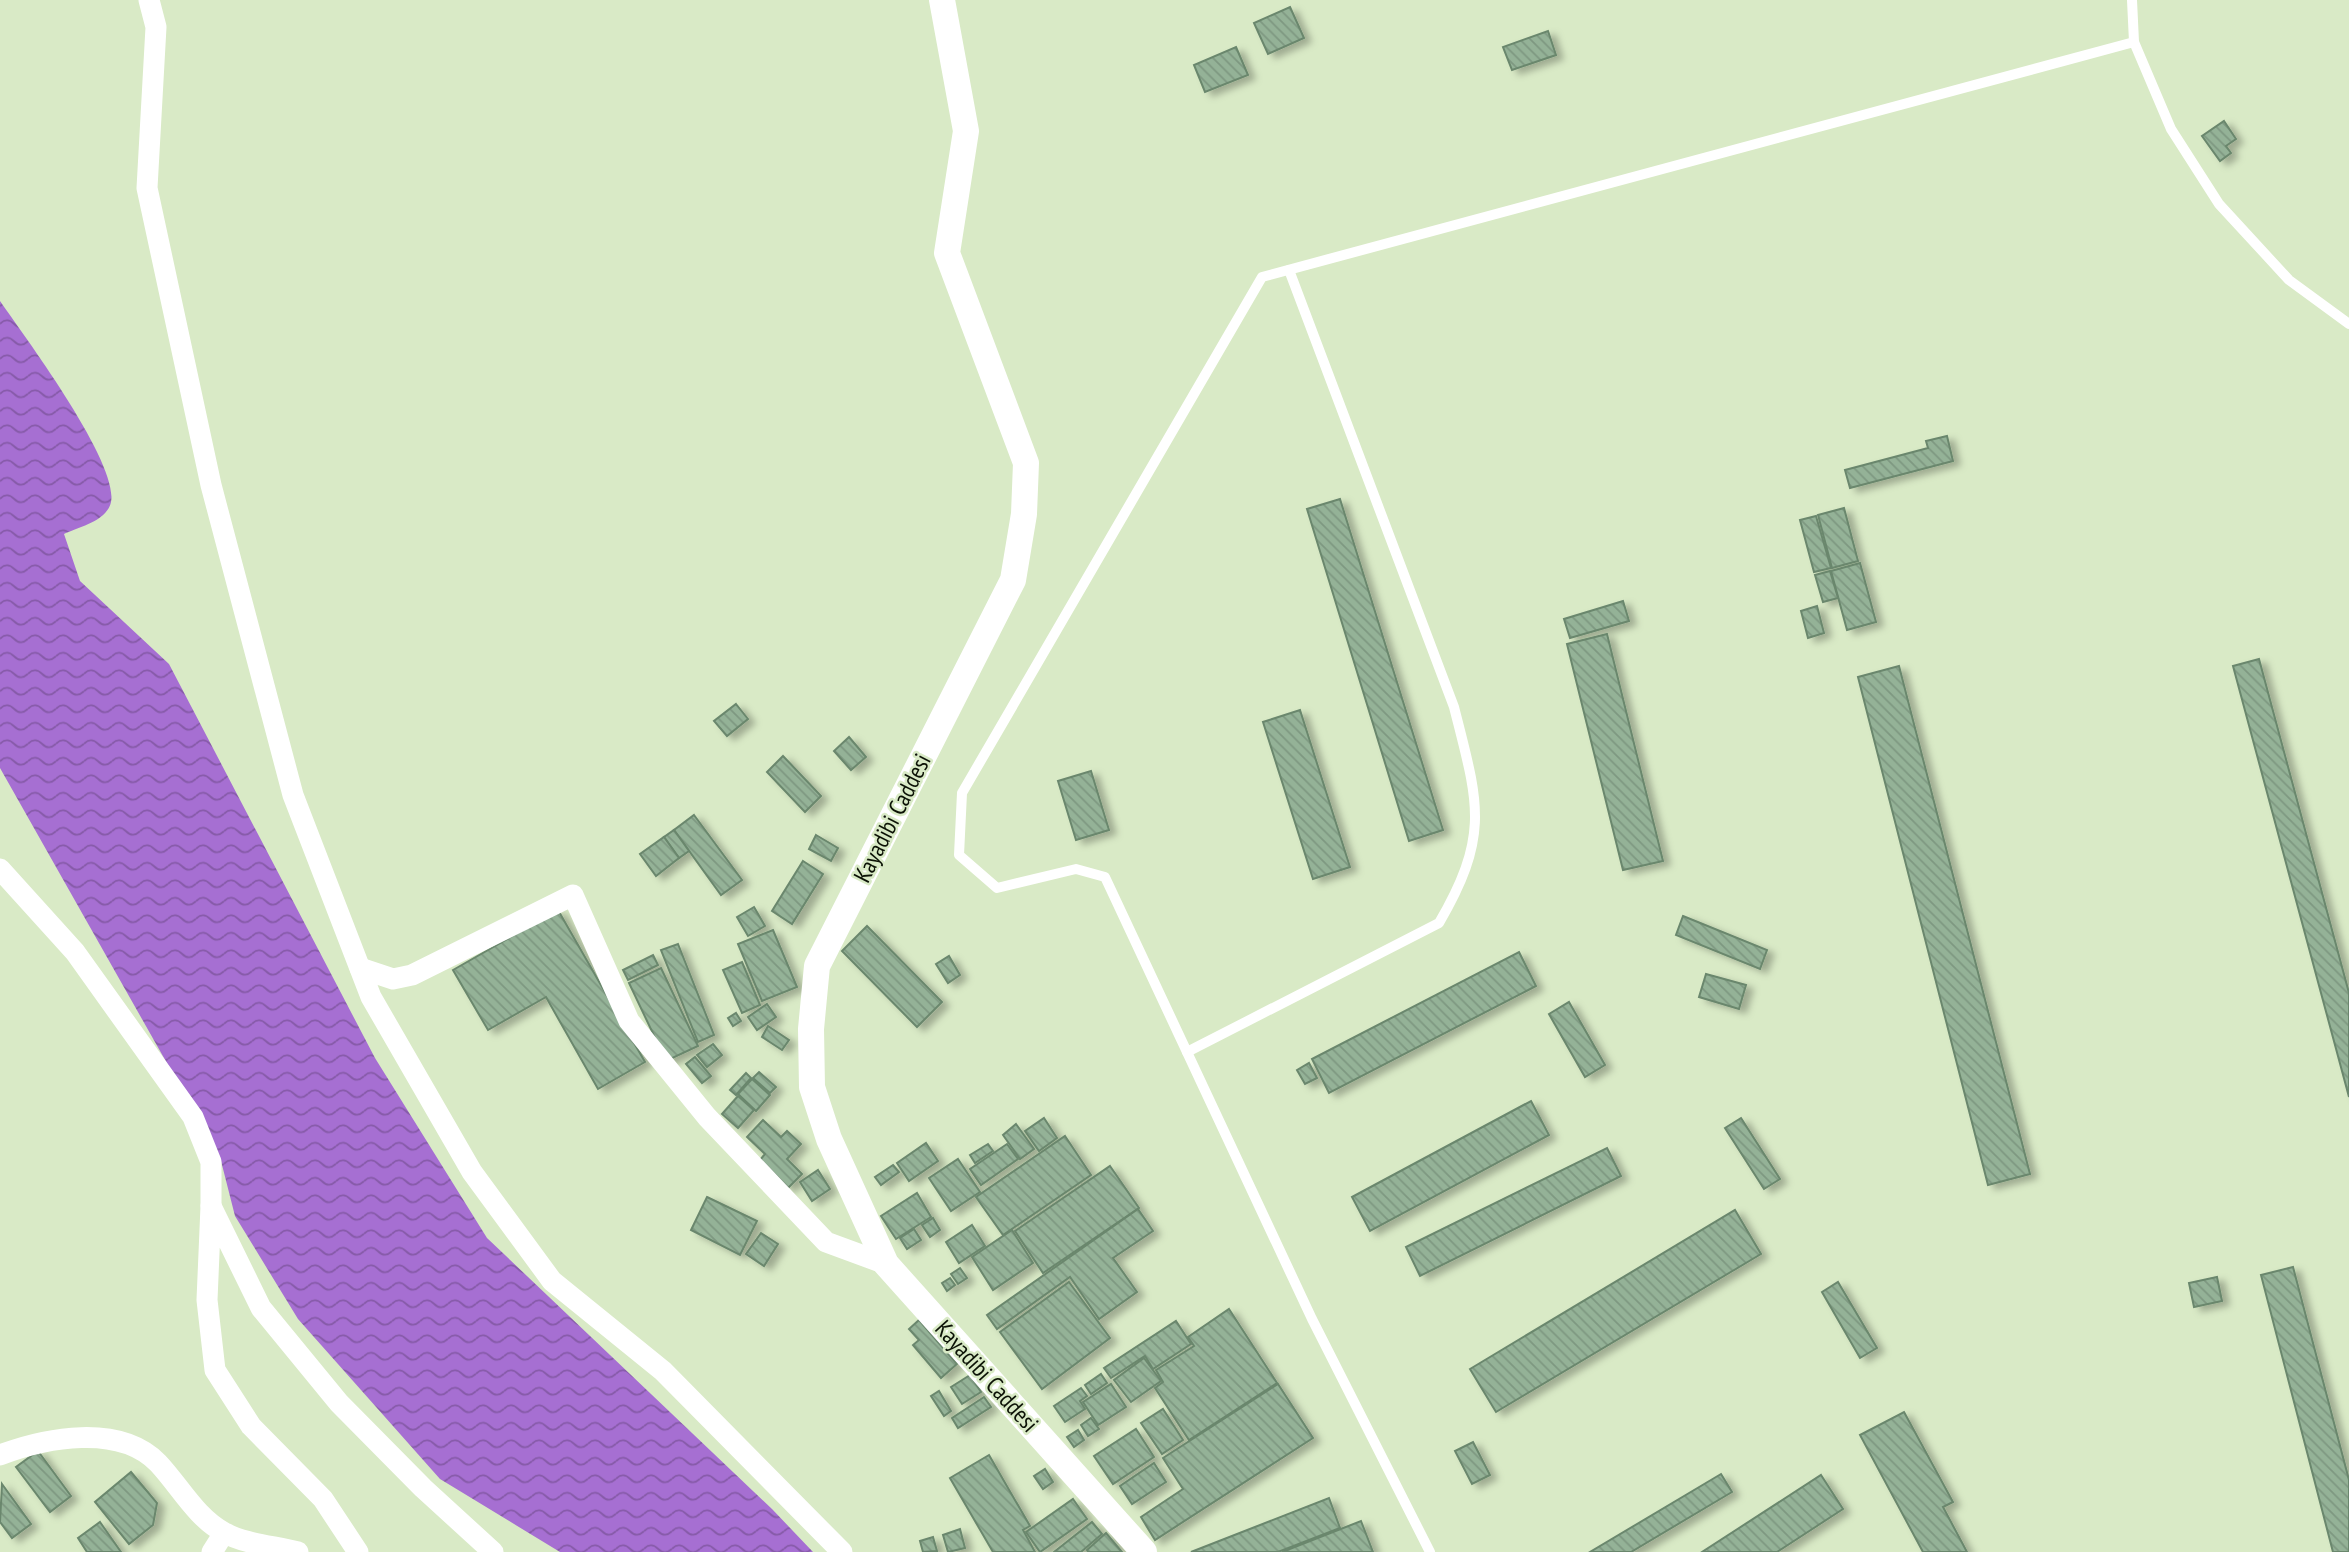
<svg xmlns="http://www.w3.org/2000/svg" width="2349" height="1552" font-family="'PT Sans Narrow',sans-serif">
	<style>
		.water { fill: url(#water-waves) }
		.building { fill: url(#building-back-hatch); stroke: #6a876d; stroke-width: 2; filter: url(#shadow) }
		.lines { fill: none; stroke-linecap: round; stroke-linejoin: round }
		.service { stroke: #fff; stroke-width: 10 }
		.minor { stroke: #fff; stroke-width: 21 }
		.tertiary { stroke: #fff; stroke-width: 26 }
		.labels { text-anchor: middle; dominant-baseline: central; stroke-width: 5; stroke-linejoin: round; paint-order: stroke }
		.street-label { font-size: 24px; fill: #0c1206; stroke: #d9eac6 }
	</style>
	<defs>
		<pattern id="water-waves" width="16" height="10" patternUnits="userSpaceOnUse" patternTransform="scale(1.75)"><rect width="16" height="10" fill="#a66fd2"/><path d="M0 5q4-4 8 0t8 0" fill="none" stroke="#865aa8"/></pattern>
		<pattern id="building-back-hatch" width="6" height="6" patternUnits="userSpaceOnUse" patternTransform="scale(1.75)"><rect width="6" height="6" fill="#94b297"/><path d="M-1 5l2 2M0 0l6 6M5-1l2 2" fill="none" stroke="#7e9881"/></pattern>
		<filter id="shadow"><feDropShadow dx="7" dy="4" stdDeviation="3.5" flood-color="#0004"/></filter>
	</defs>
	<rect width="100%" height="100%" fill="#d9eac6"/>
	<path class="water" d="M0 301C25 337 119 463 111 502 107 521 79 527 64 534L80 581 169 664 375 1058 487 1238 772 1509 813 1552H560L440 1479 298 1319 235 1216 220 1157 0 768Z"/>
	<g class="building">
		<path d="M1290 7 1304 38 1268 54 1254 23Z"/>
		<path d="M1548 31 1556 55 1512 70 1503 47Z"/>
		<path d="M1236 47 1248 75 1205 92 1194 65Z"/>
		<path d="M2224 121 2236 139 2226 146 2231 153 2220 161 2202 136Z"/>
		<path d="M1947 436 1953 461 1850 488 1845 470 1928 448 1926 441Z"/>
		<path d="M1340 499 1443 830 1409 841 1307 509Z"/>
		<path d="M1844 508 1858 561 1832 568 1818 515Z"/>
		<path d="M1816 516 1831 568 1814 572 1800 520Z"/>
		<path d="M1860 563 1876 622 1847 630 1831 571Z"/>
		<path d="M1830 571 1838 598 1823 602 1815 575Z"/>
		<path d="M1623 601 1629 621 1570 638 1564 619Z"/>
		<path d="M1817 606 1824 633 1808 638 1801 611Z"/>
		<path d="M1607 634 1663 861 1623 870 1567 644Z"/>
		<path d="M2259 659 2349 993V1097L2233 666Z"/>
		<path d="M1899 666 2030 1174 1988 1185 1858 677Z"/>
		<path d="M736 704 748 719 727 736 714 721Z"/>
		<path d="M1300 710 1350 867 1313 879 1263 722Z"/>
		<path d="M849 737 866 757 851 770 834 751Z"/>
		<path d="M783 756 821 796 805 812 767 772Z"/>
		<path d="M1091 771 1109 830 1076 840 1058 781Z"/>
		<path d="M694 815 742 880 721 895 674 830Z"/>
		<path d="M674 830 689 851 679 858 664 837Z"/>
		<path d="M816 835 838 848 831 861 809 849Z"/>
		<path d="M664 837 679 858 656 876 640 854Z"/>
		<path d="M803 861 823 874 792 924 772 911Z"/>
		<path d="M754 907 765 926 748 936 737 917Z"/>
		<path d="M558 910 645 1062 598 1089 546 997 488 1030 453 970Z"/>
		<path d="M1683 916 1767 950 1760 969 1676 935Z"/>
		<path d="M867 926 942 1002 917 1027 842 951Z"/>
		<path d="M773 930 797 987 762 1001 738 944Z"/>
		<path d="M678 944 714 1035 698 1042 661 950Z"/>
		<path d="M1519 952 1536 986 1329 1093 1312 1059Z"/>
		<path d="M653 955 658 965 628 980 623 970Z"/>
		<path d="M949 956 960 975 948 983 936 964Z"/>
		<path d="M742 962 760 1005 742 1013 723 970Z"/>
		<path d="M661 968 698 1046 666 1061 629 983Z"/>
		<path d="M1706 974 1746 985 1739 1009 1699 997Z"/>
		<path d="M1569 1002 1605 1065 1585 1077 1549 1014Z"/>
		<path d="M767 1004 776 1017 757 1030 748 1017Z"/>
		<path d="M736 1013 741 1021 733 1026 728 1018Z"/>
		<path d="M768 1026 789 1040 782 1050 762 1037Z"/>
		<path d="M713 1044 722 1055 707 1067 697 1055Z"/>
		<path d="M695 1057 711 1076 702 1083 686 1064Z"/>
		<path d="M1309 1063 1317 1078 1305 1084 1297 1070Z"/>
		<path d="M759 1072 776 1087 770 1093 753 1078Z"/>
		<path d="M746 1073 751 1078 736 1095 730 1090Z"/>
		<path d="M752 1079 770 1095 756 1111 738 1094Z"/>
		<path d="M738 1096 754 1110 738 1128 722 1114Z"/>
		<path d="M1531 1101 1549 1135 1370 1231 1352 1197Z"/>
		<path d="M1044 1118 1057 1138 1039 1151 1025 1131Z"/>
		<path d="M1741 1118 1780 1179 1764 1189 1725 1128Z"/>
		<path d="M763 1120 781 1137 787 1131 801 1144 787 1159 802 1174 788 1188 760 1160 765 1154 747 1137Z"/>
		<path d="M1016 1124 1034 1149 1020 1159 1003 1135Z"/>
		<path d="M1065 1136 1091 1175 1003 1235 976 1197Z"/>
		<path d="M926 1143 938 1161 909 1181 897 1163Z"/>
		<path d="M988 1144 993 1151 975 1163 970 1155Z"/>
		<path d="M1007 1144 1018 1159 981 1185 970 1169Z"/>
		<path d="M1607 1148 1621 1176 1420 1276 1406 1247Z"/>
		<path d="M958 1159 980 1192 951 1211 929 1178Z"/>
		<path d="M893 1165 899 1172 881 1185 875 1177Z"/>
		<path d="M1110 1166 1139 1208 1043 1273 1015 1231Z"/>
		<path d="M818 1170 830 1189 812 1201 800 1182Z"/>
		<path d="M917 1193 931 1217 896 1239 881 1216Z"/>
		<path d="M707 1197 757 1221 740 1255 691 1230Z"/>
		<path d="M1138 1209 1153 1231 1113 1258 1137 1292 1099 1319 1070 1277 997 1329 987 1315Z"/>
		<path d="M1735 1210 1761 1254 1496 1412 1470 1369Z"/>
		<path d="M933 1218 940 1230 930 1237 922 1225Z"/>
		<path d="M972 1225 985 1246 959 1263 946 1242Z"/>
		<path d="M914 1229 921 1240 907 1249 900 1238Z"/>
		<path d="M1012 1230 1033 1263 993 1290 972 1257Z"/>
		<path d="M761 1233 778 1244 764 1266 746 1254Z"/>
		<path d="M2293 1267 2349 1480V1552H2333L2261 1275Z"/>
		<path d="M960 1268 967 1278 958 1284 951 1274Z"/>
		<path d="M2217 1277 2222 1301 2194 1307 2189 1283Z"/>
		<path d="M950 1278 955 1285 947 1291 942 1283Z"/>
		<path d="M1069 1282 1110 1338 1042 1389 1000 1332Z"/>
		<path d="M1838 1282 1877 1348 1860 1358 1822 1292Z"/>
		<path d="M1229 1309 1277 1383 1189 1440 1155 1388 1163 1382 1156 1370 1194 1346 1188 1337Z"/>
		<path d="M919 1320 957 1364 941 1378 913 1345 919 1340 909 1329Z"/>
		<path d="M1176 1321 1191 1344 1153 1369 1145 1356 1111 1378 1104 1368Z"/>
		<path d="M1144 1358 1161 1381 1131 1402 1114 1380Z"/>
		<path d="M1101 1374 1107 1383 1091 1394 1085 1385Z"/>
		<path d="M970 1375 981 1392 962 1404 951 1387Z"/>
		<path d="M1111 1384 1126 1407 1098 1425 1083 1402Z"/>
		<path d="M1278 1384 1313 1438 1155 1540 1141 1517 1183 1489 1163 1458Z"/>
		<path d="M1081 1388 1087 1396 1080 1401 1085 1409 1065 1422 1054 1406Z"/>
		<path d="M939 1391 951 1411 944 1416 931 1396Z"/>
		<path d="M984 1397 991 1407 958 1428 952 1418Z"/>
		<path d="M1163 1409 1183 1440 1162 1454 1141 1423Z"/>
		<path d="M1904 1412 1953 1502 1943 1507 1967 1552H1923L1860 1435Z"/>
		<path d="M1091 1418 1099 1429 1088 1436 1081 1425Z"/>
		<path d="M1136 1429 1154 1457 1113 1484 1094 1456Z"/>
		<path d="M1078 1430 1084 1440 1074 1447 1067 1437Z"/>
		<path d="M1473 1442 1490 1475 1472 1484 1455 1451Z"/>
		<path d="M38 1451 71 1496 50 1512 16 1467Z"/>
		<path d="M989 1455 1030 1526 1023 1530 1035 1552H993L950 1478Z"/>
		<path d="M1154 1463 1166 1482 1132 1504 1120 1486Z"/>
		<path d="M1045 1469 1053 1482 1043 1489 1034 1476Z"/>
		<path d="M131 1472 157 1503 153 1525 129 1544 95 1502Z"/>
		<path d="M1721 1474 1732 1492 1631 1552H1590Z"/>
		<path d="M1821 1475 1843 1509 1777 1552H1702Z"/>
		<path d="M2 1484 31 1524 12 1538 0 1522Z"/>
		<path d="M1329 1498 1340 1528 1278 1552H1191Z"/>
		<path d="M1073 1499 1087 1519 1040 1552 1026 1532Z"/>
		<path d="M1361 1521 1373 1552H1282Z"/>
		<path d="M100 1522 121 1552H87L78 1538Z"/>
		<path d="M1092 1522 1102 1534 1081 1552H1054Z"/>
		<path d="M960 1529 965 1548 948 1552 943 1535Z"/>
		<path d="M1106 1533 1122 1552H1088L1087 1550Z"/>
		<path d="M933 1537 937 1551 923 1552 920 1541Z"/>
	</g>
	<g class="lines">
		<g class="service">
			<path d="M2132 0 2134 42 2171 129 2219 204 2289 280 2349 324"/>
			<path d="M1187 1052 1439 923C1491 834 1478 802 1454 707L1289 270"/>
			<path d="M1430 1552 1312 1319 1105 877 1076 869 997 888 959 855 962 793 1262 277 2134 42"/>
		</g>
		<g class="minor">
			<path d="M149 0 156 27 147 188 211 485 293 795 371 997 472 1172 552 1281 663 1371 842 1552"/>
			<path d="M0 869 75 952 193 1117 211 1162V1206"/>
			<path d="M360 968 393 979 412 975 573 895 629 1021 707 1117 826 1242 886 1264"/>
			<path d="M0 1455C45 1438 119 1423 158 1463 179 1485 196 1518 225 1533 245 1544 275 1546 298 1552"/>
			<path d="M212 1552 224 1533"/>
			<path d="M358 1552 323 1499 251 1426 215 1370 207 1300 211 1206 261 1308 339 1403 423 1488 493 1552"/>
		</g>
		<path class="tertiary" d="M942 0 966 131 947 253 1026 463 1024 514 1013 580 817 966 811 1029 812 1087 829 1139 886 1264 1144 1552"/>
	</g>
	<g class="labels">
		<g class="street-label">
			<text transform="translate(892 818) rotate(-63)">Kayadibi Caddesi</text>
			<text transform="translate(987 1376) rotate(48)">Kayadibi Caddesi</text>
		</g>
	</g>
</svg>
